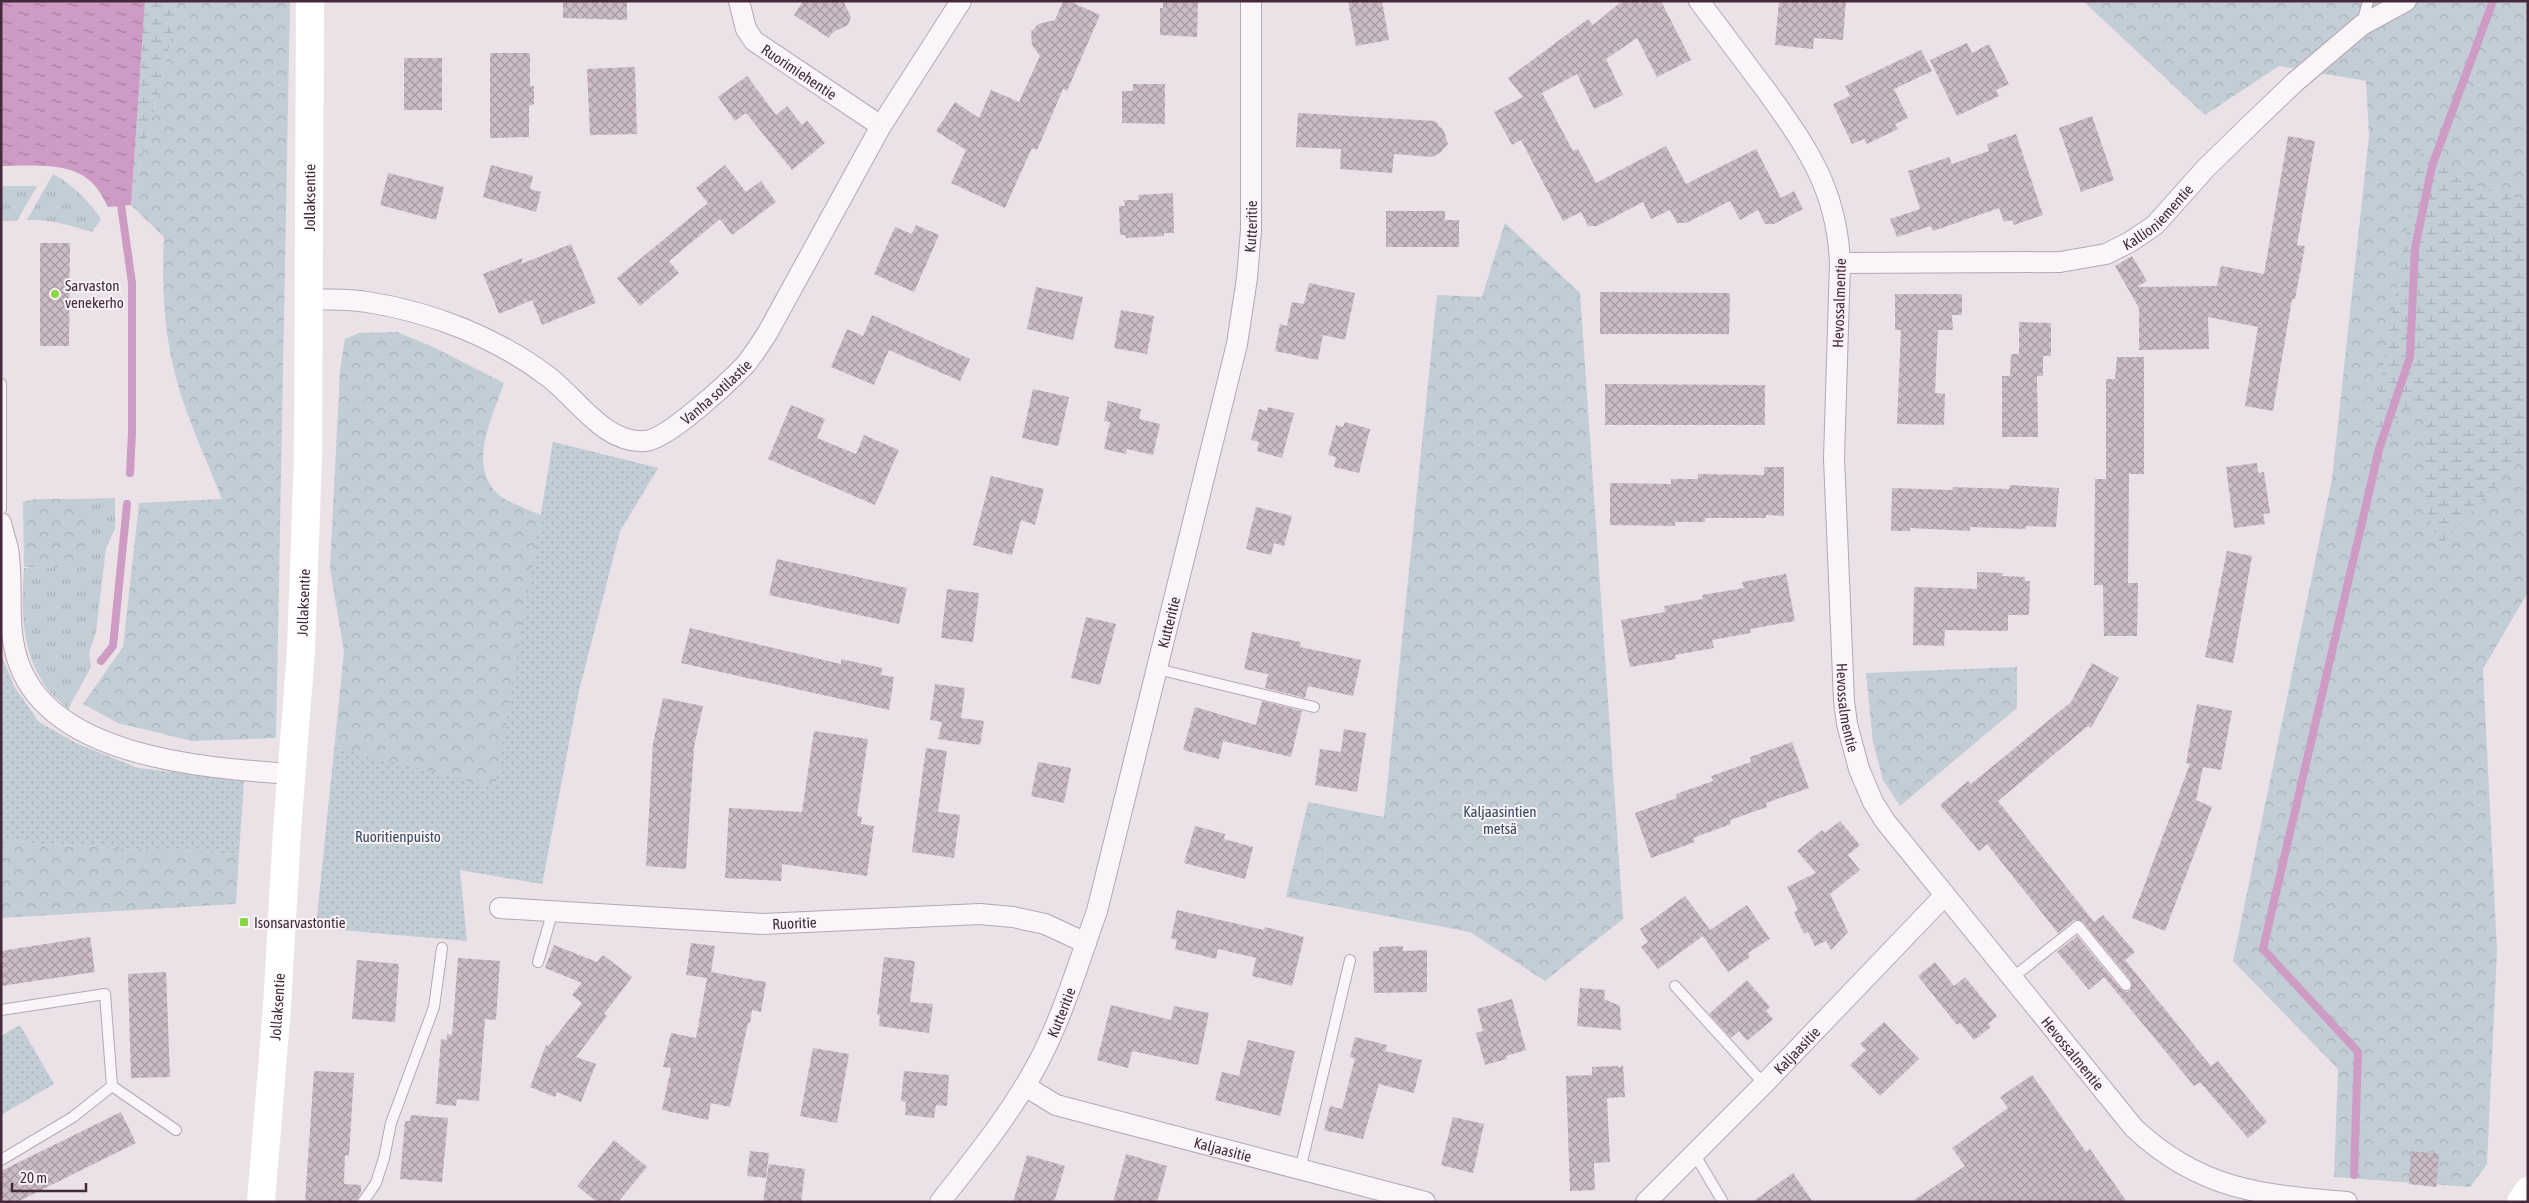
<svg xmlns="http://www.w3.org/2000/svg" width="2529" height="1203" font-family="'Asap Condensed',sans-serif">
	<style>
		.grass { fill: url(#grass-tufts) }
		.forest { fill: url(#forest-crowns) }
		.wetland { fill: url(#wetland-marsh) }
		.park { fill: url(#park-dots) }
		.water { fill: url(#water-ripples) }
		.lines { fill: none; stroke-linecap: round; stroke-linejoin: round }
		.stream { stroke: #cd9bc3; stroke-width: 8 }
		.building { fill: url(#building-cross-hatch) }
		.service-casing { stroke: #b6a7b1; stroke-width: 12 }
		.minor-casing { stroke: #b6a7b1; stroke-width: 22 }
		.service { stroke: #f9f5f8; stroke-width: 10 }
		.minor { stroke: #f9f5f8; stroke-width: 20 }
		.secondary { stroke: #fff; stroke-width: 28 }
		.poi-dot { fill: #85d83f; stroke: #f8f2f6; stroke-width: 2 }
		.labels { text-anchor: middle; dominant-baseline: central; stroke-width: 4; stroke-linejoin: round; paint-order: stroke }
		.street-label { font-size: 15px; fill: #44293b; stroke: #f8f2f6 }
		.poi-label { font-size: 15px; fill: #44293b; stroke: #f8f2f6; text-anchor: start }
		.park-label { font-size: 15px; fill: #354b61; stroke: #f8f2f6 }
	</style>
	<defs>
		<pattern id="grass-tufts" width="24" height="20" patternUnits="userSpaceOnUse" patternTransform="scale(1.25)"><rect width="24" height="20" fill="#c2cdd6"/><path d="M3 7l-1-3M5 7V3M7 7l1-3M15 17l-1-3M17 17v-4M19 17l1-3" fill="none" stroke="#a8b0b9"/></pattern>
		<pattern id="forest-crowns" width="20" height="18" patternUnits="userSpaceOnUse" patternTransform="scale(1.25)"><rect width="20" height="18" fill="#c2cdd6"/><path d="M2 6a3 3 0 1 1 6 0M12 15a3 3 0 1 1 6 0" fill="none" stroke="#a8b0b9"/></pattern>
		<pattern id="wetland-marsh" width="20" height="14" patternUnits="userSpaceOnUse" patternTransform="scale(1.25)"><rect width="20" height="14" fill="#c2cdd6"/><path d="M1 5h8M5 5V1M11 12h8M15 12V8" fill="none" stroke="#a8b0b9"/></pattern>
		<pattern id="park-dots" width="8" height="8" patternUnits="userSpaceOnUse" patternTransform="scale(1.25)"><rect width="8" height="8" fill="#c2cdd6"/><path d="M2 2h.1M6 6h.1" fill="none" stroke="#a8b0b9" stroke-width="1.8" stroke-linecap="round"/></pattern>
		<pattern id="water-ripples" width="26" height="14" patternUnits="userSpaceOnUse" patternTransform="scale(1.25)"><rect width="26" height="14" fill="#cd9bc3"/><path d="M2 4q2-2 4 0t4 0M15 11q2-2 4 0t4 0" fill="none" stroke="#a87ea0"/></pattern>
		<pattern id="building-cross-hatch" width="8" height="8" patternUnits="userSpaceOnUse" patternTransform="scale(1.25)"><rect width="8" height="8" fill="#cbbcc6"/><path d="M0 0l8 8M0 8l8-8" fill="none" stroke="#a699a2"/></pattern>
	</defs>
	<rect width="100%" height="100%" fill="#ebe2e8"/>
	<g class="grass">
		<path d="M53 174C72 184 89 201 101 219L92 232C69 225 51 219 27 220Z"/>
		<path d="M1 186H37L17 221H1Z"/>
		<path d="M115 498V529L106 548 96 632 89 653 91 667 68 709C61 702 52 695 46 687 21 651 21 609 24 568L61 567 84 515 68 499Z"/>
	</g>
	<g class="forest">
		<path d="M177 1H290L276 738 192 741 118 723 83 704 123 647 139 503 222 499C203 451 179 402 170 351 163 313 162 276 164 237L131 205 171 39Z"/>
		<path d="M2083 1H2528V592L2483 669 2497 950 2487 1164 2470 1187 2334 1177 2338 1069 2233 961 2332 479 2369 136 2366 81 2279 66 2205 115Z"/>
		<path d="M1505 223 1580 293 1623 919 1545 981 1470 932 1286 897 1308 802 1384 817 1437 295 1482 297Z"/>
		<path d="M397 332 431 346 504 383C493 416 466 466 499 495 509 503 529 510 541 515L553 442 658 468 620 531 579 690 542 884 461 870 316 928 344 652 330 568 340 370 345 339 359 333Z"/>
		<path d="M35 499H68C73 504 82 510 84 516 94 535 83 561 63 566 51 570 36 567 24 567L23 502Z"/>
		<path d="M2017 667V708L1900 806 1883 780 1873 742 1866 673Z"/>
		<path d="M12 840 38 844 239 854 236 904 1 918V852Z"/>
	</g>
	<g class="wetland">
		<path d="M145 1H177L171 39 131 205Z"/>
		<path d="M2421 148 2461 181 2528 201V450L2439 546 2424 501 2426 412 2400 406 2377 487 2371 434Z"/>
	</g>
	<g class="park">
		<path d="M553 442 658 468 620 531 579 690 542 884 460 870 467 941 316 928 335 747 495 788Z"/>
		<path d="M1 654 14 686 39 722 78 744 138 768 244 780 239 854 38 844 13 840 1 852Z"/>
		<path d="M20 1025 54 1084 1 1115V1036Z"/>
	</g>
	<path class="water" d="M1 1H145L131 205 108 207C104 200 101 193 96 187 75 160 31 166 1 166Z"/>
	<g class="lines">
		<g class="stream">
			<path d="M121 205 132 283V432L130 473"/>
			<path d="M101 661 113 646 127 504"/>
			<path d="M2354 1175 2358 1052 2263 949 2379 449 2410 357 2415 248 2432 166 2493 1"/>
		</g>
	</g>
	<g class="building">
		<path d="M563 1H627V20L563 18Z"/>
		<path d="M803 1H843L851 17 848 25 833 32 829 38 794 15Z"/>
		<path d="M1063 1H1069L1100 15 1067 91 1063 89 1037 150 1032 148 1005 208 951 183 966 150 936 131 955 102 979 118 991 90 1019 102 1040 56 1032 45 1031 32 1038 24 1055 20Z"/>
		<path d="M1163 1H1198L1197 37 1160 35V8H1163Z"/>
		<path d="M1348 1H1382L1389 40 1356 46Z"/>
		<path d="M1622 1H1661L1691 60 1657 77 1637 38 1606 59 1623 95 1594 109 1577 74 1542 93 1573 151 1578 149 1596 183 1666 146 1686 184 1756 149 1781 198 1794 191 1803 209 1774 224H1765L1758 210 1740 220 1730 201 1686 223H1677L1670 210 1651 219 1643 202 1597 226H1588L1581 212 1563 221 1521 140 1512 145 1494 112 1523 97 1508 78 1588 19 1593 25Z"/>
		<path d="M1779 1H1846L1843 40 1814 38 1813 49 1775 45Z"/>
		<path d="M1967 43 1972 53 1989 44 2009 84 1996 90 1999 96 1957 116 1930 60Z"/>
		<path d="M1921 50 1932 71 1894 89 1908 118 1895 124 1898 129 1867 144 1864 139 1852 144 1833 104 1850 96 1845 86Z"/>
		<path d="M490 53H530V86H534V104L529 106V137L490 138Z"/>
		<rect x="404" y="58" width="38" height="52"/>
		<path d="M635 67 637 134 590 135 587 69Z"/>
		<path d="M747 76 776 115 787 106 802 125 807 120 825 143 792 170 746 113 735 121 718 97Z"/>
		<path d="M1133 84H1165V124L1122 123V91H1133Z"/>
		<path d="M1298 113 1435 121 1444 131 1448 144 1440 153 1432 157 1394 154 1392 173 1340 169 1341 149 1296 147Z"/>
		<path d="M2092 116 2114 180 2081 192 2059 128Z"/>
		<path d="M2016 134 2043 215 2014 225 2012 220 2004 222 1999 208 1933 231 1931 226 1897 237 1890 219 1920 209 1908 171 1949 157 1952 164 1989 151 1987 144Z"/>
		<path d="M2288 136 2315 141 2297 245 2305 246 2295 299H2292L2273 411 2245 406 2258 327 2208 317 2209 349 2139 350V308L2115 266 2132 256 2147 281 2137 287 2217 286 2221 266 2264 274Z"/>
		<path d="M491 165 533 176 530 189 541 192 536 212 483 197Z"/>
		<path d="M725 165 746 192 761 181 776 202 732 235 720 219 669 261 679 273 640 306 617 278 708 203 696 188Z"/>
		<path d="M388 173 444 187 436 220 380 205Z"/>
		<path d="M1173 193 1174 233H1164V236L1126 238 1125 235H1120L1119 206H1125L1124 200H1139L1138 195Z"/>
		<path d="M1386 211H1445V220H1459V247H1386Z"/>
		<path d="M916 225 939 235 914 292 874 274 895 227 912 234Z"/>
		<path d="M40 243H70L69 346H40Z"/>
		<path d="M571 244 596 303 542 325 532 300 499 314 483 274 523 258 521 264Z"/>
		<path d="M1309 283 1355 293 1345 340 1323 335 1318 360 1275 351 1280 324 1287 326 1292 302 1304 304Z"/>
		<path d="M1036 287 1083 297 1073 340 1027 329Z"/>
		<path d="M1600 292 1730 293 1729 334H1600Z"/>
		<path d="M1895 294H1962V315H1952L1953 330H1938L1935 393 1945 394 1944 425 1897 424 1901 330H1895Z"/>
		<path d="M1121 310 1154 316 1147 354 1114 348Z"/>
		<path d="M872 315 970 359 960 381 889 350 874 385 831 367 847 329 863 336Z"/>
		<path d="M2019 322 2051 323V356H2043V376H2037L2038 437H2002V376H2010L2011 354H2019Z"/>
		<path d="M2117 357H2144V474H2129L2128 583H2138L2137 636H2104L2103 585H2094L2095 479H2106V379H2115Z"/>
		<path d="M1605 384 1765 385V425H1605Z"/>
		<path d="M1033 389 1069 397 1058 446 1022 438Z"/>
		<path d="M1108 401 1141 409 1139 419 1160 424 1153 455 1127 449 1126 454 1104 449 1110 422 1104 421Z"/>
		<path d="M791 405 825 419 817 438 856 454 864 435 899 450 875 505 768 459Z"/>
		<path d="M1268 407 1294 413 1282 458 1257 451 1259 442 1251 440 1259 409 1267 411Z"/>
		<path d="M1345 422 1370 429 1359 473 1334 467 1336 457 1328 455 1336 425 1343 427Z"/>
		<path d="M2257 463 2258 473 2264 472 2270 513 2263 514 2265 524 2234 528 2226 467Z"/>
		<path d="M1764 467H1784V516L1766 515V518H1705V522H1675V526L1610 525V483L1671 484V479H1698V474L1764 475Z"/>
		<path d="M991 476 1044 489 1035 525 1021 520 1012 555 973 545Z"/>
		<path d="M2010 485 2059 488 2056 527 2026 526V529L1970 527V531L1910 528V531H1891L1892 488 1952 490 1953 487 2009 489Z"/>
		<path d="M1256 507 1292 516 1284 546 1274 543 1271 555 1246 549Z"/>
		<path d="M2227 551 2252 556 2233 663 2205 657Z"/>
		<path d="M777 559 907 588 899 624 769 595Z"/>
		<path d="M1977 572 2003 573 2002 576 2025 577V581H2030L2029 615H2008V631L1945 630 1944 646 1913 645 1914 587 1977 589Z"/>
		<path d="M1786 574 1795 621 1750 629 1751 633 1712 640 1714 648 1675 655 1676 659 1630 667 1621 620 1665 612 1664 606 1703 599 1702 595 1744 588 1742 582Z"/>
		<path d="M947 589 979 593 973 642 941 638Z"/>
		<path d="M1086 617 1116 624 1100 685 1071 678Z"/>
		<path d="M690 628 841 664V659L882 668 881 675 894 677 889 710 681 663Z"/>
		<path d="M1252 632 1301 642 1300 647 1361 660 1353 696 1308 686 1305 698 1265 688 1268 674 1244 669Z"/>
		<path d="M2092 663 2119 678 2091 728 2088 726 1998 801 2094 922 2103 915 2135 952 2125 960 2211 1066 2218 1061 2267 1122 2248 1138 2200 1082 2194 1086 2104 977 2089 990 2057 952 2077 936 2121 989 2127 992 2131 990V981L2083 922 2074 920 2058 933 1987 844 1979 851 1940 805 1968 781 1971 784 2071 702Z"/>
		<path d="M935 684 965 688 961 718 984 721 980 745 938 739 942 722 930 720Z"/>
		<path d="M663 698 703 706 694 747 686 869 646 866 653 743Z"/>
		<path d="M1262 701 1302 711 1291 757 1223 741 1219 759 1183 750 1195 707 1256 725Z"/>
		<path d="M2197 704 2232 711 2221 770 2203 767 2196 800 2212 807 2165 931 2132 918 2190 764 2186 763Z"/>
		<path d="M1344 729 1366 733 1357 792 1315 785 1320 749 1341 752Z"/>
		<path d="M814 731 868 739 857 816 862 817 861 824 874 826 867 876 782 864 781 881 725 878 729 808 802 812Z"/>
		<path d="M1792 742 1809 788 1766 803 1767 807 1730 820 1731 824 1693 838 1695 842 1651 858 1635 813 1677 798 1676 794 1713 781 1711 776 1751 762 1750 757Z"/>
		<path d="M926 748 947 751 938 812 960 815 954 858 912 852Z"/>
		<path d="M1038 762 1071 768 1064 803 1031 796Z"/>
		<path d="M1840 821 1860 845 1848 855 1860 870 1830 894 1848 932 1831 950 1826 941 1815 946 1808 932 1804 934 1794 912 1798 910 1787 887 1816 873 1797 851 1822 830 1825 833Z"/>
		<path d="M1195 826 1225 834 1224 839 1253 847 1245 879 1184 863Z"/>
		<path d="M1685 896 1710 930 1747 905 1770 939 1748 953 1750 957 1728 972 1703 936 1658 969 1641 947 1648 942 1640 929Z"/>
		<path d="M1177 910 1264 930 1265 927 1304 937 1292 986 1252 976 1256 958 1218 949 1216 959 1175 949 1177 940 1171 938Z"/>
		<path d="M90 937 95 972 1 986V951Z"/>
		<path d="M691 943 715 946 711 972 766 982 761 1012 752 1010 750 1023H748L730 1107 711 1103 708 1120 662 1110 671 1068 663 1067 671 1033 696 1038 707 978 686 975Z"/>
		<path d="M554 945 597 962 603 955 632 977 604 1014 607 1016 576 1057 596 1064 581 1102 557 1092 555 1097 530 1087 546 1045 548 1046 582 1003 572 995 582 983 545 968Z"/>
		<path d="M1403 946V951L1427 950V992L1374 993 1373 951H1379V947Z"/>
		<path d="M884 957 915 961 910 1002 933 1004 929 1033 879 1026 880 1015H877Z"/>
		<path d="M458 958 500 961 496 1020 485 1019 479 1101 457 1099 456 1106 436 1104 441 1039 447 1040V1034L452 1035Z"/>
		<path d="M357 960 399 964 395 1022 352 1019Z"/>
		<path d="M1935 962 1954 986 1965 977 1997 1016 1988 1024 1991 1027 1974 1040 1960 1023 1957 1025 1918 976Z"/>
		<path d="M166 972 170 1077 131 1078 128 974Z"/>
		<path d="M1747 980 1770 1007 1766 1011 1773 1019 1747 1041 1739 1031 1731 1038 1709 1014Z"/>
		<path d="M1580 988 1605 990 1604 999 1620 1006 1621 1030 1577 1026Z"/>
		<path d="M1512 999 1526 1050 1506 1056 1507 1059 1485 1065 1476 1033 1483 1031 1477 1009Z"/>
		<path d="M1111 1005 1171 1020 1174 1006 1209 1013 1198 1065 1132 1051 1128 1068 1097 1060Z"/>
		<path d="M1884 1022 1919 1059 1880 1096 1850 1065 1866 1050 1860 1044Z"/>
		<path d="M1355 1037 1387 1045 1385 1051 1422 1060 1414 1093 1379 1084 1363 1139 1324 1130 1330 1106 1342 1109 1355 1058 1350 1057Z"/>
		<path d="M1248 1040 1295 1051 1280 1116 1215 1100 1222 1072 1239 1076Z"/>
		<path d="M813 1048 849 1054 837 1123 800 1116Z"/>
		<path d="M1623 1065 1625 1097 1607 1098 1610 1162 1594 1163 1595 1190 1570 1191 1566 1076 1592 1075V1067L1618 1066V1068Z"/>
		<path d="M314 1071 354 1073 349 1156 345 1155 344 1184 361 1185V1192L356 1202H305Z"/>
		<path d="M904 1071 949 1075 947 1106 936 1105 934 1118 905 1115 906 1102 901 1101Z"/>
		<path d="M2032 1075 2086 1152 2090 1149 2127 1202H1911L1965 1166 1952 1148 2008 1108 2000 1097Z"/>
		<path d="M121 1112 136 1143 17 1202H1V1171Z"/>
		<path d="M411 1115 448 1118 442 1182 400 1179 405 1121H410Z"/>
		<path d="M1453 1117 1484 1124 1473 1173 1441 1165Z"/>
		<path d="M614 1140 647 1167 618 1202H597L577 1186Z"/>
		<path d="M750 1151 769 1153 766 1178 747 1176Z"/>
		<path d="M2411 1151 2439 1154 2436 1187 2409 1184Z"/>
		<path d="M1126 1154 1167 1166 1157 1202H1113Z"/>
		<path d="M1027 1155 1065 1166 1054 1202H1013Z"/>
		<path d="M769 1164 805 1169 801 1202H763Z"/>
		<path d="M1793 1173 1813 1202H1752Z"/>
	</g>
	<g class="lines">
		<g class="service-casing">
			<g id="service">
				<path d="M2362 24 2368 1"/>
				<path d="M1 384V509"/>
				<path d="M1157 669 1314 707"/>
				<path d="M538 962 553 910"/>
				<path d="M2012 978 2078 926 2126 985"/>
				<path d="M1675 986 1764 1084"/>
				<path d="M1 1010 105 994 112 1086 73 1117 1 1160"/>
				<path d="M112 1086 176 1130"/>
				<path d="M1695 1155 1723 1202"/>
				<path d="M1300 1170 1350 960"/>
				<path d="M363 1202 376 1183 384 1158 391 1123 434 1007 442 948"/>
			</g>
		</g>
		<g class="minor-casing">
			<g id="minor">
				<path id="s1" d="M739 1 746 29 754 41 881 126"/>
				<path id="s2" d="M1699 1C1722 32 1745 62 1768 93 1809 150 1837 191 1840 263L1834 458 1844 701 1847 724 1859 769 1873 802 1885 821 2134 1128C2200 1190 2261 1195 2347 1202"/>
				<path id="s3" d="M1840 263 2060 262 2106 254 2130 242 2155 225 2206 168 2247 128 2295 82 2362 25 2406 1"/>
				<path id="s4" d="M310 299C329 300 348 299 367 302 432 312 498 338 550 378 578 400 605 444 645 441 667 440 730 381 746 364 754 354 761 343 768 332L881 126 961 1"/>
				<path d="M1 523C3 532 6 540 8 549 14 586 6 622 17 658 47 758 206 768 292 774"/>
				<path id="s5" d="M500 908 762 924 980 914 1013 917 1045 924 1086 943"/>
				<path id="s6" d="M1025 1086 1056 1105 1425 1202"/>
				<path id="s7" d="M940 1202C976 1156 1012 1112 1039 1061 1064 1013 1079 961 1097 911L1237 344 1247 278 1251 230V1"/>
				<path id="s8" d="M1646 1202 1764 1084 1945 895"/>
			</g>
		</g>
		<use href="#service" class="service"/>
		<use href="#minor" class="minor"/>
		<g class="secondary">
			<path id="s9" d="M261 1202 277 1007 287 831 301 651 308 457 310 1"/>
			<path d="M2521 1202 2528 1191"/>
		</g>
	</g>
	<g class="poi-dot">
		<circle cx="55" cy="294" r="5"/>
		<rect x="239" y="917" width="10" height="10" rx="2.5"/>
	</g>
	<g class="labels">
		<g class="street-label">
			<text stroke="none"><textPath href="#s1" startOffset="98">Ruorimiehentie</textPath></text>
			<text stroke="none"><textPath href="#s9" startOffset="1006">Jollaksentie</textPath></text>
			<text stroke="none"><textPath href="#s3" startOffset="331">Kallioniementie</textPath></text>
			<text stroke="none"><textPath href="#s7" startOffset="1036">Kutteritie</textPath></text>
			<text transform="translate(1839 303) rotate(-88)">Hevossalmentie</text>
			<text stroke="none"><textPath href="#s4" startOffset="462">Vanha sotilastie</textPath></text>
			<text stroke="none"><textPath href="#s9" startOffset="601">Jollaksentie</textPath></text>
			<text stroke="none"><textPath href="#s7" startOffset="631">Kutteritie</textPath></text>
			<text stroke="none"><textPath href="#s2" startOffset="748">Hevossalmentie</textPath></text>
			<text stroke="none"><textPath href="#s5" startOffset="295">Ruoritie</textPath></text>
			<text stroke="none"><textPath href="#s9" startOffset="196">Jollaksentie</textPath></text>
			<text stroke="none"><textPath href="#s7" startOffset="226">Kutteritie</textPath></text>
			<text stroke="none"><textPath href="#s8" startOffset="214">Kaljaasitie</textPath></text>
			<text stroke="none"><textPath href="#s2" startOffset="1168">Hevossalmentie</textPath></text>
			<text stroke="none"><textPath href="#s6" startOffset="209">Kaljaasitie</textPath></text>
		</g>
		<g class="poi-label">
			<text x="65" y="285">Sarvaston<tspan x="65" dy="17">venekerho</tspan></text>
			<text x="254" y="922">Isonsarvastontie</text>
		</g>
		<g class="park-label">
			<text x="1500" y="811">Kaljaasintien<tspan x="1500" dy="17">metsä</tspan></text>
			<text x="398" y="836">Ruoritienpuisto</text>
		</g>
	</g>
	<rect width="2529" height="1203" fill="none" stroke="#44293b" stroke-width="5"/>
	<path d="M12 1183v8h74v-8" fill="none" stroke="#44293b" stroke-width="2.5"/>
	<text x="20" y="1183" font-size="15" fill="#44293b" stroke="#f8f2f6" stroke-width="4" paint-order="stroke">20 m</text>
</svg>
